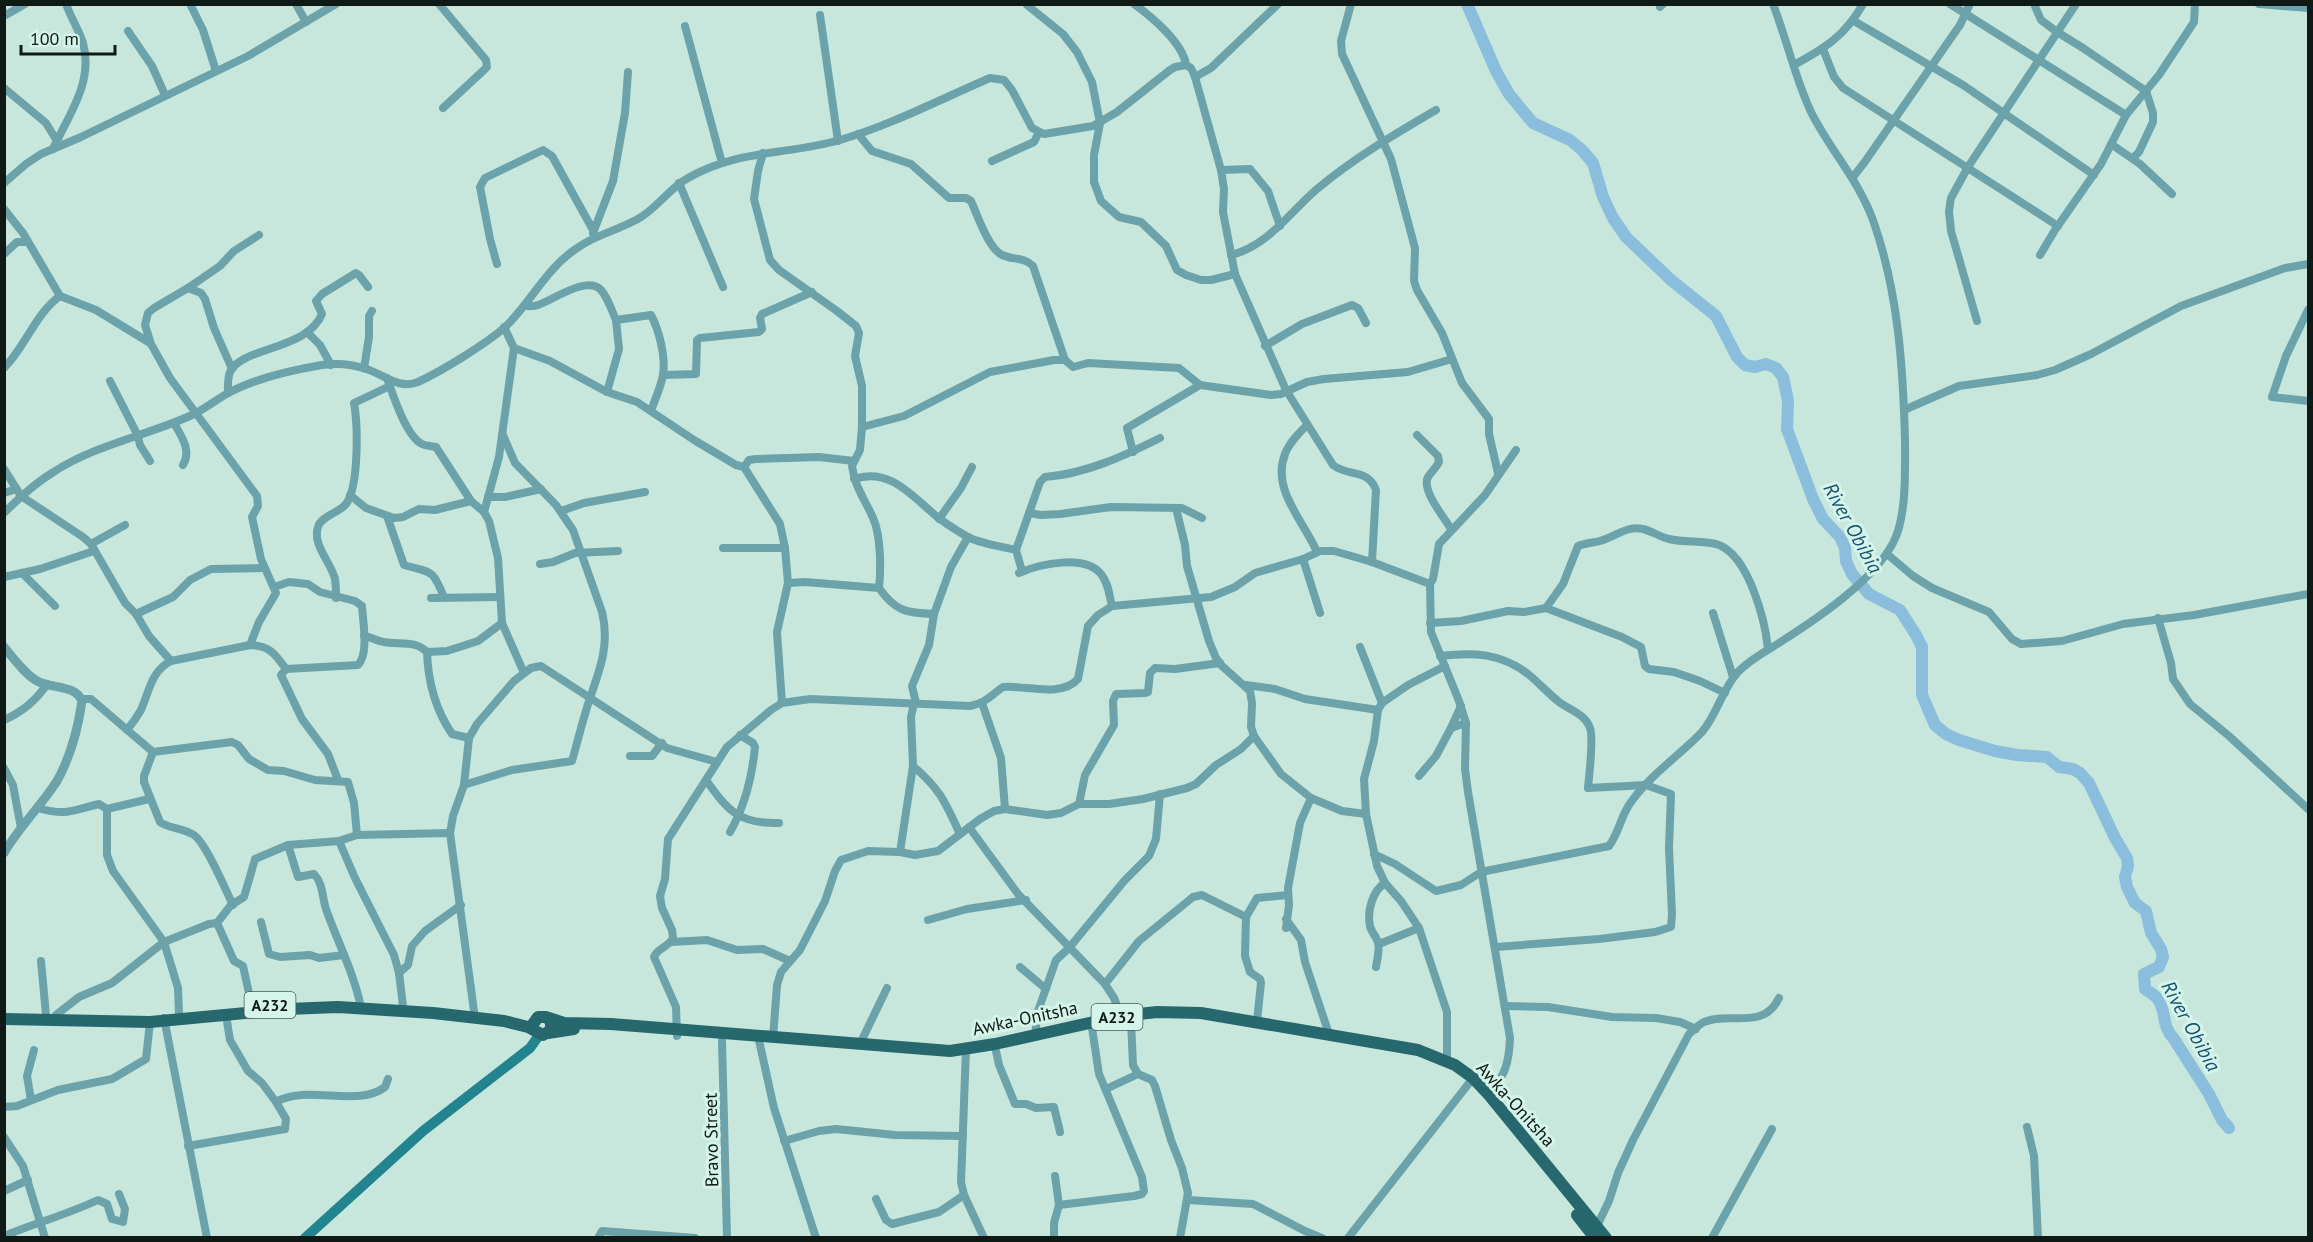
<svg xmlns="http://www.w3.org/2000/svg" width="2313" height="1242" font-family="'PT Sans',sans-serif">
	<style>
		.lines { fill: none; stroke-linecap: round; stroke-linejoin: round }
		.river { stroke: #8bbddc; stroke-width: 12 }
		.minor { stroke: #6ca2a9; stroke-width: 8 }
		.tertiary { stroke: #6ca2a9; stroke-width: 9 }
		.secondary { stroke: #21848e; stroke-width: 10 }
		.primary { stroke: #27686f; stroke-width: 12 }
		.labels { text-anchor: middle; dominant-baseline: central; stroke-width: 6; stroke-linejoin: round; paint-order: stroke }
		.shield { fill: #d5f4ea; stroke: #4a5b56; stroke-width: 1.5 }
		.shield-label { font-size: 16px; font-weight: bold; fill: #0f1a17 }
		.street-label { font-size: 18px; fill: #0f1a17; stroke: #d5f4ea }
		.water-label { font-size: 20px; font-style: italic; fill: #155170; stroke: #d5f4ea }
	</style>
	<rect width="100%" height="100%" fill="#c8e7dc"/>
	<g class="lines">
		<path class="river" d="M1467 4 1496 71 1509 94 1533 123 1570 140 1582 150 1593 163 1603 197 1613 218 1626 237 1671 280 1716 316 1737 357 1745 365 1755 367 1766 364 1776 368 1783 377 1788 401 1787 429 1813 499 1823 519 1840 537 1845 548 1846 561 1852 574 1869 594 1900 610 1916 635 1922 647V695L1935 725 1946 734 1959 740 1995 751 2017 755 2047 757 2059 767 2073 769 2080 773 2089 783 2115 838 2127 858 2128 866 2125 877 2127 887 2135 903 2146 911 2151 933 2161 949 2163 957 2159 967 2144 974 2145 989C2149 992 2154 994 2157 998 2168 1013 2160 1024 2174 1039L2209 1094 2222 1120 2229 1128"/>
		<g class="minor">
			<path d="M190 4 203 30 216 71"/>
			<path d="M296 4 306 22"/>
			<path d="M439 4 486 60 487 67 485 69 443 108"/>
			<path d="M1134 4C1152 17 1183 43 1186 65"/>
			<path d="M1351 4 1341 41 1342 54 1391 159 1415 248 1414 281 1417 290 1442 333 1462 383 1489 419V434L1498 473"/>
			<path d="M1950 4 2126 115"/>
			<path d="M2034 4 2041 20 2057 32 2083 48 2146 91 2153 113V122L2139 152 2133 158"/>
			<path d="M2259 4 2308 8"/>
			<path d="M1027 5 1063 34 1077 52 1092 82 1100 123 1094 155V182L1101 201 1119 217 1141 222 1166 246 1177 270 1186 275 1201 280H1211L1235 274"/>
			<path d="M1660 7 1663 4"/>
			<path d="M820 15 838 141"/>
			<path d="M4 16 25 4"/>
			<path d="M1854 21 1963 85 2094 175"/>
			<path d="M685 26 722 163"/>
			<path d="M128 31 152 66 165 95"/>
			<path d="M1823 49 1834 77 1843 88 2058 226"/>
			<path d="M1794 65C1825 48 1845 36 1863 4"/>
			<path d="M1195 77 1211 68 1278 4"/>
			<path d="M4 88 46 123 57 141"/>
			<path d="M858 134 872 151 911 164 949 198H966L971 201C977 214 988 248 1002 255 1013 260 1024 257 1033 266L1065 360 1073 367 1088 363 1179 368 1200 385 1271 395 1281 394 1307 382 1324 379 1408 372 1452 359"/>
			<path d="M2111 144 2140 164 2172 194"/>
			<path d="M53 149C68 116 94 82 83 43 79 30 71 18 66 4"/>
			<path d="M763 153 758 171 754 199 770 260 779 270 837 311 856 326 859 333 855 356 862 386V427L860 450 852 466C855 488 865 499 873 518 881 535 881 569 879 588 895 611 906 613 934 614"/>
			<path d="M992 161 1034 142 1039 132"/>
			<path d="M1221 170 1250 169 1268 191 1280 226"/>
			<path d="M1853 177 1864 163 1960 25 1970 4"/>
			<path d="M4 183 26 164 41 154 81 137 248 56 336 4"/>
			<path d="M679 183 723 287"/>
			<path d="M4 209 23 233 60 296 96 310 150 343"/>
			<path d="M593 233 613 181 625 113 628 72"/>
			<path d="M4 254 17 242H28"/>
			<path d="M1231 255C1268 246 1290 212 1317 189 1354 158 1395 134 1436 110"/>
			<path d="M2040 255 2055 230 2101 164 2126 115 2159 75 2194 22 2195 4"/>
			<path d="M497 264 490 239 480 187 485 178 543 150 552 156 593 230"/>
			<path d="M188 288 201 293 205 299 214 328 232 369"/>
			<path d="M524 306C529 306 533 307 538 305 553 300 587 275 601 290 608 298 612 311 616 320"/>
			<path d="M2308 310 2286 356 2272 397 2308 401"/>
			<path d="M1977 321 1951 231 1949 211 1951 198 1968 167 2076 4"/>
			<path d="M307 332 320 345 331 365"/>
			<path d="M1265 346 1302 324 1352 305 1358 308 1366 323"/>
			<path d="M514 348 550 361 607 392 637 402 694 440 736 465 744 467 780 524 785 548 788 583 777 632 782 703"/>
			<path d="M4 368C26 346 35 314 60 296"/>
			<path d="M364 368 369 337V316L372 311"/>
			<path d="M664 375 696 374 697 340 700 338 759 332 762 329 760 318 762 314 812 292"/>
			<path d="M387 378C393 395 406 436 422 444 426 446 432 446 436 447L471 501 484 512 489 521 498 558 502 623 524 673"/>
			<path d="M110 381 138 436 140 445 150 461"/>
			<path d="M607 392 619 349 616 320 651 315C659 330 666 357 663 375 661 387 655 399 651 411"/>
			<path d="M228 393C228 386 227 377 231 370 245 347 308 349 322 314L316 301 322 294 356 273 359 275 368 287"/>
			<path d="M1904 410 1959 386 2037 375 2055 370 2091 354 2181 306 2285 268 2308 264"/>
			<path d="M174 423C181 436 192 450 183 465"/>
			<path d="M1307 425C1299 433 1289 443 1285 454 1271 490 1304 521 1317 552"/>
			<path d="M862 427 904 416 990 372 1054 360H1065"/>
			<path d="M1417 435 1438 456 1439 462C1436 468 1431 472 1428 477 1421 490 1444 517 1451 529"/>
			<path d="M1133 452 1127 428 1200 385"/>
			<path d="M744 467 749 460 756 459 819 457 854 461"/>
			<path d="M4 469 21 496 83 537 91 544 125 603 136 614 149 636 171 661"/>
			<path d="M854 479C889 467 911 495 935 515 944 523 956 530 966 536 980 544 1000 546 1016 550"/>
			<path d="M4 493 16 489"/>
			<path d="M350 495 366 508 394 518 403 517 419 509 435 510 471 501"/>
			<path d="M488 497H505L541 489"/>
			<path d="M1176 508 1185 545 1187 566 1209 641 1216 658 1222 666 1250 691 1252 703 1251 727 1254 736 1281 774 1311 798 1342 811 1366 814"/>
			<path d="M561 511 584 503 645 492"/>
			<path d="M484 512 499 457 514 348 504 327"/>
			<path d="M4 513C19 498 34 484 52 473 94 445 146 436 192 415 205 409 217 399 230 392 257 378 292 370 322 365 336 363 352 364 366 369 384 374 398 390 418 382 442 371 484 345 504 328 526 308 540 280 562 260 588 236 607 235 636 220 656 210 668 189 688 178 738 149 788 155 840 140 891 125 941 99 990 78L1004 80 1012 90 1032 128 1044 134 1093 126 1117 112 1170 70 1175 67 1186 65 1191 68 1195 77 1221 170 1224 189 1223 212 1235 274 1286 390 1333 465C1348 477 1368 468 1376 490L1372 562"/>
			<path d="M1029 513 1041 515 1060 514 1111 507 1182 508 1202 518"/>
			<path d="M387 516 404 565C432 573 432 568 444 597"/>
			<path d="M939 519 961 488 972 467"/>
			<path d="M91 544 125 525"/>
			<path d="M723 548H785"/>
			<path d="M1887 554 1913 576 1932 588 1989 612 2012 639 2021 644 2062 641 2123 624 2194 615 2308 594"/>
			<path d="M1303 559 1320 613"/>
			<path d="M540 564 553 562 575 553 618 551"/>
			<path d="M1022 571 1016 550 1040 482 1045 477C1085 474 1124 456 1160 438"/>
			<path d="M22 573 55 606"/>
			<path d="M1019 573C1040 564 1084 554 1101 574 1109 584 1109 595 1112 606"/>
			<path d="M4 577 40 569 94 551"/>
			<path d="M788 583 805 582 879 588"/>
			<path d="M274 587 289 582 308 584 320 592 355 601 362 606C363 622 369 654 358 665L286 669"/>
			<path d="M336 598C336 592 336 585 335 579 331 562 312 545 318 527 321 516 339 513 346 504 359 487 358 425 354 403L390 386"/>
			<path d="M431 598 500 597"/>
			<path d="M1546 608 1563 584 1578 546C1585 543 1593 543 1600 541 1614 537 1628 525 1643 529 1652 531 1660 537 1669 539 1685 543 1704 540 1719 545 1749 557 1765 620 1768 649"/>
			<path d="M1713 613 1733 677"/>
			<path d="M136 614 173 597 190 580 211 569 263 568"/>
			<path d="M2158 618 2171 663 2173 679 2190 704 2229 736 2308 809"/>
			<path d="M1430 623 1461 621 1508 611 1524 612 1546 608 1622 637 1641 647 1645 666 1649 669 1674 672 1700 681 1725 693"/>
			<path d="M364 636C371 637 377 641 384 642 400 645 415 640 427 652L447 651 478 641 502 623"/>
			<path d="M250 645 259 622 276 593 261 559 252 517 258 506 257 496 170 378 151 344 145 325 148 313 154 308 188 288 220 266 234 251 259 235"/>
			<path d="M1360 647 1382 703"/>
			<path d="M427 652C428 682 435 709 452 734L469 738"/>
			<path d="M1440 656C1473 652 1501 653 1528 674 1539 683 1548 693 1559 702 1570 710 1585 714 1590 728 1594 739 1589 775 1588 788L1646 785 1671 794 1669 848 1672 914 1671 927 1655 932 1599 939 1496 947"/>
			<path d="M1445 666 1408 685 1382 703 1378 710 1374 741 1364 779 1366 814 1377 866 1385 883 1401 901 1419 928 1447 1012V1061"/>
			<path d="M286 669 281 675 302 719 328 754 338 780"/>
			<path d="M1246 685 1275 689 1305 699 1378 710"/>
			<path d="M82 699H91L153 752 144 776V782L160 822C167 828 183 828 194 835 206 843 225 889 233 905"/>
			<path d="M916 703 912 686 929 645 934 614 951 567 968 537"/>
			<path d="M982 703 1001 758 1005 809"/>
			<path d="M4 720C22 712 36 701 47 684"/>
			<path d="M1451 728 1461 706"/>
			<path d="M127 730C132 724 137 717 141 710 149 692 151 671 171 661L250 645C270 646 275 654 286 669"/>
			<path d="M153 752 232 742 238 745 249 759 268 770 284 771 315 780 348 782 354 803 357 835"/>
			<path d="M630 756H652L662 743"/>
			<path d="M913 766C941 790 945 802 960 834"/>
			<path d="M4 768 13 785 21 828"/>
			<path d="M1419 776 1436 756 1451 728 1466 723"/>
			<path d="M706 780C728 811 739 824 779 823"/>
			<path d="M464 785 512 770 572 761C578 740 583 719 590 698 600 669 610 644 602 612L573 530 556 505 515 463 503 435"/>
			<path d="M1079 804 1085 775 1114 725 1113 701 1116 694 1146 693 1148 692 1150 673 1155 668 1175 669 1220 663"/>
			<path d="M37 808C67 816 70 811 99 804L107 809 149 799"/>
			<path d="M107 809V855L113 871 164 942 178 988 179 1014"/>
			<path d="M969 827 1018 894 1105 984 1114 998 1121 1016"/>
			<path d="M730 832C745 806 752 777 755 747L753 743 740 735"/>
			<path d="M339 841 355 878 394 955 399 973 403 1006"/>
			<path d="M288 845 298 877 314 874C323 883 322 897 326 909 337 941 353 970 360 1003"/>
			<path d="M900 852 913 766 911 717 914 703"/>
			<path d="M1374 854 1395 864 1436 891 1461 885 1481 872 1609 846C1619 833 1621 815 1631 802 1651 774 1679 756 1702 732 1717 715 1722 689 1738 672 1750 659 1767 651 1782 641 1818 618 1873 581 1893 543 1907 517 1905 470 1905 440 1903 365 1898 291 1873 220 1858 179 1830 150 1811 112 1795 78 1787 40 1773 4"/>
			<path d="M1286 919 1301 940 1305 962 1329 1034"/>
			<path d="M928 920 967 909 1026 900"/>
			<path d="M261 922 269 954 280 957 310 955 319 958 344 955"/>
			<path d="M217 923 234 961 243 966 252 1007"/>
			<path d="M1286 928 1289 905 1288 888 1300 823 1311 798"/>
			<path d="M671 942 707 940 737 950 763 949 790 961"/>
			<path d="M1379 944 1419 928"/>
			<path d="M41 961 46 1015"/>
			<path d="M1020 967 1046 989"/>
			<path d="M1376 967C1377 960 1380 950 1378 943 1377 937 1371 932 1370 926 1367 912 1372 891 1385 883"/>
			<path d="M399 973 408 965 412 946 425 931 461 905"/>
			<path d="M1105 984 1139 941 1193 897 1202 895 1246 917"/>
			<path d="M1506 1006 1548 1007 1612 1017 1656 1018 1680 1022 1696 1029"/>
			<path d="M474 1011 450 833 453 816 464 785 469 738 477 724 514 681 531 668 541 666 667 748 717 762"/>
			<path d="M56 1015 79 997 112 983 164 942 209 924 217 923 231 905 244 897 255 859 288 845 339 841 357 835 450 833"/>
			<path d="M226 1015 230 1040 248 1071 262 1083 276 1102"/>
			<path d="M164 1018 207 1238"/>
			<path d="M1131 1021 1133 1065 1138 1074 1152 1080 1155 1086 1171 1140 1182 1168 1188 1193 1180 1238"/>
			<path d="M1257 1021 1261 983 1260 979 1250 972 1245 956 1246 917 1257 898 1288 895"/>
			<path d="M1035 1035 1038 1011 1056 960 1069 948 1125 880 1149 856 1156 839 1160 794"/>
			<path d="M677 1036 676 1007 654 957C657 948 669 947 673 938L672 930 662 908 660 896 665 879 668 839 727 747 771 710 782 703 810 699 970 706C986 703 991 695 1003 687 1025 685 1061 698 1078 679L1088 626 1098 615 1112 606 1211 597 1235 587 1255 573 1303 559 1320 551H1334L1372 562 1430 584"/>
			<path d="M758 1036 774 1108 816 1238"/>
			<path d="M773 1038 777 985 781 972 800 950 825 901 835 871 841 860 868 851 900 852 915 855 938 851 980 819 994 811 1005 809 1047 815 1061 813 1079 804H1109L1143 799 1187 788 1196 784 1216 765 1241 749 1254 736"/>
			<path d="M722 1041 727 1238"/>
			<path d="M860 1044 887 988"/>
			<path d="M966 1049 961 1182 964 1195 984 1238"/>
			<path d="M996 1051 999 1065 1015 1104H1026L1036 1108 1054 1107 1060 1132"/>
			<path d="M1106 1089 1138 1074"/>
			<path d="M1489 1095C1505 1075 1509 1064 1510 1038L1468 792 1465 769 1466 723 1459 701 1431 632 1430 584 1433 579 1439 544 1485 495 1516 450"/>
			<path d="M31 1100 27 1076 34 1050"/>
			<path d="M4 1107 17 1106 58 1090 112 1079 146 1059 150 1022"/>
			<path d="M2027 1127 2034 1156 2038 1238"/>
			<path d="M4 1137 23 1166 45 1238"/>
			<path d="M784 1141 819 1131 836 1129 895 1135 963 1136"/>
			<path d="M188 1146 285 1129 286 1119 276 1102C307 1084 358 1108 385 1087L388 1079"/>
			<path d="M4 1191 28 1180"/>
			<path d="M876 1199 886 1220 892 1224 939 1212 964 1195"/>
			<path d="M1188 1200 1253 1204 1305 1231 1322 1238"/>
			<path d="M1059 1205 1134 1196 1142 1194 1144 1191 1142 1177 1099 1074 1092 1028"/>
			<path d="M1597 1226 1609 1201 1618 1173 1633 1140 1689 1034C1694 1030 1699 1024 1704 1022 1731 1011 1763 1031 1779 998"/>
			<path d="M4 1236C36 1223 68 1214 98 1200L107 1204 112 1219 123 1222 125 1209 119 1194"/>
			<path d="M598 1238 602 1231 695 1238"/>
			<path d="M1054 1238V1223L1059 1205 1055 1176"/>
			<path d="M1348 1238 1473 1078"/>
			<path d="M1712 1238 1772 1129"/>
		</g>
		<path class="tertiary" d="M4 647C14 659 24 673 37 681 51 689 75 684 82 701 78 729 71 756 57 781 41 806 19 827 4 853"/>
		<path class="secondary" d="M305 1238 423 1131 530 1048 540 1034"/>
		<g class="primary">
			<path d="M549 1018 564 1023 611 1024 950 1051 995 1044 1121 1016 1157 1012 1201 1013 1418 1050 1455 1065 1473 1078 1489 1095 1606 1238"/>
			<path d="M4 1019 150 1022 287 1009 338 1007 433 1013 504 1021 528 1027 543 1035 551 1030V1021L546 1017H538L533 1024 534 1030"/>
			<path d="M548 1033 574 1029"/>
			<path d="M1577 1215 1595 1238"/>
		</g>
	</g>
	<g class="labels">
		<g class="shield">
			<rect x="244.5" y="992" width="51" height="26" rx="4.5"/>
			<rect x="1091.5" y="1004" width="51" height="26" rx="4.5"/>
		</g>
		<g class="shield-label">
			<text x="270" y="1005">A232</text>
			<text x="1117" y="1017">A232</text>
		</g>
		<g class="street-label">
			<text transform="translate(1025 1018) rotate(-12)">Awka-Onitsha</text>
			<text transform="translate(1516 1104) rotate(48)">Awka-Onitsha</text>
			<text transform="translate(711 1140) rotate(-91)">Bravo Street</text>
		</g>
		<g class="water-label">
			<text transform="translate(1853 528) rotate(61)">River Obibia</text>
			<text transform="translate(2191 1026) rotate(61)">River Obibia</text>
		</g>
	</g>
	<rect width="2313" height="1242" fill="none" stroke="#0f1a17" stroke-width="12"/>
	<path d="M21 45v9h94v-9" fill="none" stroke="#0f1a17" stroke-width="3"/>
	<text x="30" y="45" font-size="18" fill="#0f1a17" stroke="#d5f4ea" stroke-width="4.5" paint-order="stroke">100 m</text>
</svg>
